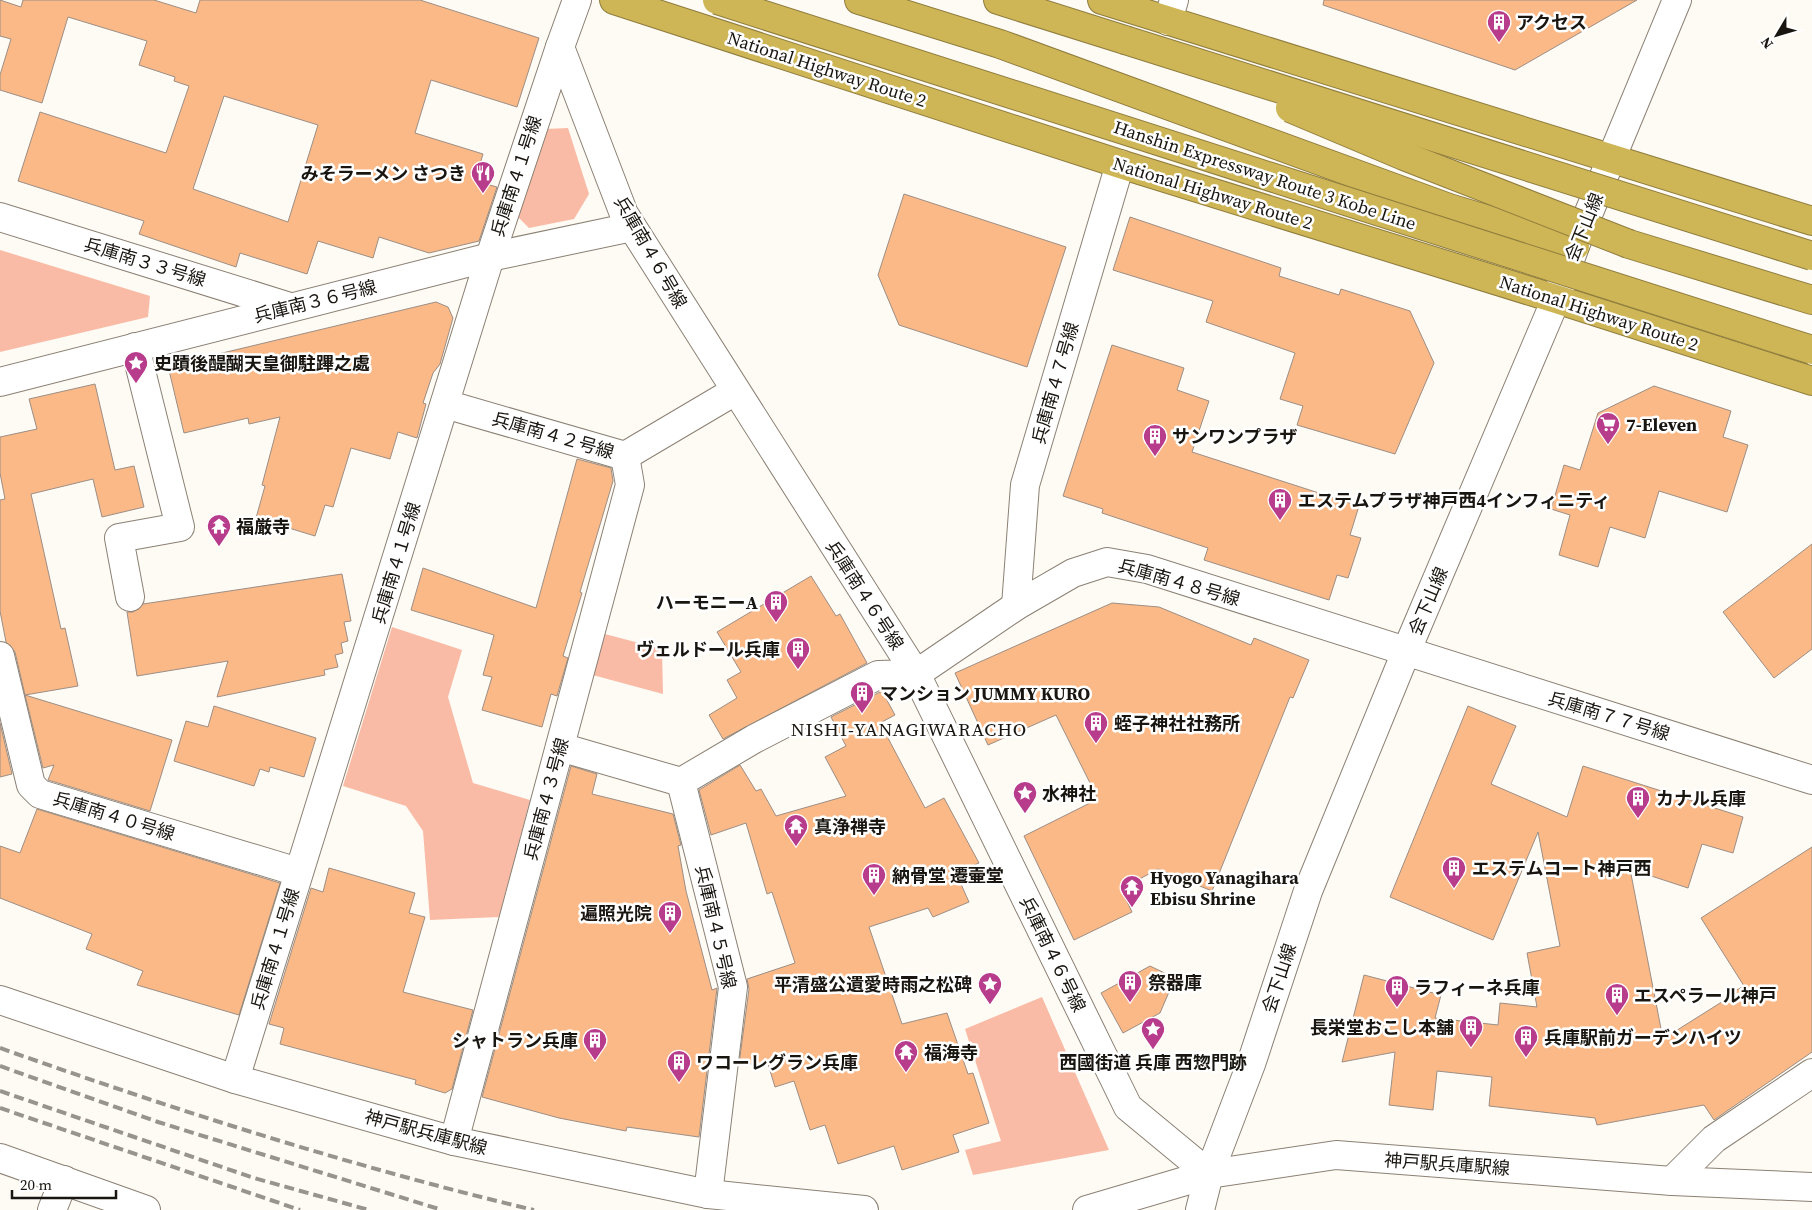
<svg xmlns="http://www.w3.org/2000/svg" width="1812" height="1210" font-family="'Source Serif 4','Noto Sans JP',serif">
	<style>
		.green { fill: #f9bba6 }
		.building { fill: #fab987; stroke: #9d8e84; fill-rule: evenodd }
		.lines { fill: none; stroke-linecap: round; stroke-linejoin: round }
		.minor-casing { stroke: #8b8174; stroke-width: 30 }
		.highway-casing { stroke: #8f7d3e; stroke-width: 30 }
		.minor { stroke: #fff; stroke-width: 28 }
		.highway { stroke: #ceb556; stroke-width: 28 }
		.rail { stroke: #97938d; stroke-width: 4; stroke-dasharray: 10 5; stroke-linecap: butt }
		.highway-bridge-casing { stroke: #8f7d3e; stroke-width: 30; stroke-linecap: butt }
		.highway-bridge { stroke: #ceb556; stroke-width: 28 }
		.labels { text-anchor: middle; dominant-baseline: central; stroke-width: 5; stroke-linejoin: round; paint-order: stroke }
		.poi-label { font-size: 18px; font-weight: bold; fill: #191510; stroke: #fff; text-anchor: start }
		.street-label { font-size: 18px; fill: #191510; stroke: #fff }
		.neighbourhood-label { font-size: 19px; letter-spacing: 1px; fill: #191510; stroke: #fff }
	</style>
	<rect width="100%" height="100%" fill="#fefaf4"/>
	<g class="green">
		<path d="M568 128 589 194 574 219 529 228 516 215 545 129Z"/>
		<path d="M0 250 150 296 148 317 0 352Z"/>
		<path d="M392 627 462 650 448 697 473 783 530 800 499 917 430 920 423 831 406 806 343 786Z"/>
		<path d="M601 633 662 649 663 694 589 674Z"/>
		<path d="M1042 997 1109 1150 973 1175 965 1150 1001 1141 965 1029Z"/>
	</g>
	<g class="building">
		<path d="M0 0 21 7 23 0H154L196 13 200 0H420L539 38 517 107 431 80 415 133 483 154 475 181 497 187 479 241 429 253 379 237 373 258 318 241 307 274 240 253 236 267 139 234 144 221 18 181 40 112 166 153 189 86 174 81 175 77 139 65 147 41 68 17 42 103 0 90V75L11 39 0 36ZM224 96 318 125 288 222 193 189Z"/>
		<path d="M1324 0H1637L1515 70 1323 5Z"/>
		<path d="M904 194 1066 247 1027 367 899 325 878 275Z"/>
		<path d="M1130 217 1281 268 1279 276 1339 295 1341 289 1410 311 1434 363 1395 454 1297 425 1303 406 1280 399 1295 353 1206 322 1213 301 1113 270Z"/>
		<path d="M436 302 448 307 453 318 440 364 433 373 423 403 426 404 417 438 398 432 390 459 351 448 333 507 325 505 315 536 256 518 265 486 262 485 280 417 249 424 248 418 184 433 168 366Z"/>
		<path d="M1112 345 1184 368 1177 390 1209 401 1192 452 1359 506 1350 535 1361 538 1348 578 1337 575 1329 600 1204 560 1208 548 1102 513 1103 509 1063 496Z"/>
		<path d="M95 384 115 470 134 466 144 507 102 517 93 479 31 494 61 629 65 628 78 686 25 695 15 652 6 642 0 611V500L5 499 0 473V437L37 429 29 399Z"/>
		<path d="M1654 386 1731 411 1723 437 1748 445 1727 512 1659 491 1645 538 1610 527 1598 567 1559 555 1570 515 1551 509 1564 465 1580 470 1598 413Z"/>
		<path d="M577 459 611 468 613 481 580 592 582 593 563 656 568 658 557 696 551 694 542 727 482 710 492 677 483 675 494 635 411 610 423 568 536 608Z"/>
		<path d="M1812 544V649L1774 678 1723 612Z"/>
		<path d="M342 574 351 621 344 622 348 641 341 643 343 653 335 655 338 667 324 670 325 675 217 697 228 661 137 676 127 612H133L143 604Z"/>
		<path d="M811 576 836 616 840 614 867 663 723 739 709 715 737 698 727 680 741 672 717 632Z"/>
		<path d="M1112 603 1159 607 1251 645 1254 638 1309 660 1293 698 1290 697 1212 891 1158 869 1121 889 1132 912 1074 940 1024 836 1098 799 1056 715 988 745 955 673Z"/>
		<path d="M882 691 895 715 880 723 925 808 944 798 979 863 956 873 969 902 933 917 928 908 869 927 902 1024 947 1013 968 1074 973 1073 989 1123 953 1135 959 1152 902 1170 894 1146 838 1164 825 1125 810 1130 794 1081 775 1087 768 1064H739L749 989 747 979 795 963 772 892 767 894 746 823 711 835 699 790 740 765 756 791 761 789 776 816 846 796 825 757 846 746 831 717Z"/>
		<path d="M25 695 172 740 150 811 48 780 54 765 43 768Z"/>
		<path d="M214 706 316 738 304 777 270 767 269 772 260 769 254 786 174 761 186 721 208 727Z"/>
		<path d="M1468 706 1516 726 1491 784 1567 817 1583 766 1743 817 1733 853 1702 844 1688 888 1630 869 1663 1039 1736 993 1735 991 1744 986 1701 918 1812 847V1052L1714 1120 1704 1105 1597 1125 1595 1118 1489 1106 1492 1077 1437 1071 1433 1110 1389 1105 1395 1052 1342 1062 1364 975 1441 995 1435 1018 1498 1025 1500 1003 1537 1007 1527 953 1560 946 1538 832 1493 940 1390 897Z"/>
		<path d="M0 723 12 774 0 777Z"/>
		<path d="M571 766 597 774 592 794 673 814 681 845 678 846 686 891 712 990 717 988 699 1137 627 1127 626 1131 559 1118 482 1097Z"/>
		<path d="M37 809 280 883 239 1015 137 985 143 971 86 949 92 934 0 898V846L20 853Z"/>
		<path d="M329 868 415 893 409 913 425 917 403 992 473 1010 452 1089 445 1093 415 1084 416 1080 280 1044 284 1028 269 1024 311 888 323 892Z"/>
		<path d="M1150 966 1175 978 1160 1013 1123 1033 1101 993Z"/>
	</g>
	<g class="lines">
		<g class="minor-casing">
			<g id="minor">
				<path d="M577 0 560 47 624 214 916 674 1128 1107 1209 1174"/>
				<path d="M1168 21 1174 0"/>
				<path d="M0 217 290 307"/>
				<path d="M0 382 490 257 632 227"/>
				<path d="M445 404 625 456 735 391"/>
				<path d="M130 597 119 538 180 527 135 347"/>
				<path d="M1016 606 1025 485 1120 164"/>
				<path d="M0 656 31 785 40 794 298 872"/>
				<path d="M560 747 681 782 754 739 878 675 916 674 1016 606 1073 573 1107 562 1147 569 1812 780"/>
				<path d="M681 782 733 987 708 1194"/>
				<path d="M0 1000 235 1079 454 1141 708 1194 864 1210"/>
				<path d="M235 1079 490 257 560 47"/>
				<path d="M454 1141 630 485 625 456"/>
				<path d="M0 1158 146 1210"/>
				<path d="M1672 1181 1714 1139 1812 1073"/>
				<path d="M52 1210 64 1180"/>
				<path d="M1087 1210 1209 1174 1336 1155 1672 1181 1812 1187"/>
				<path d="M1200 1210 1209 1174 1251 1064 1308 891 1406 652 1556 299 1575 246 1677 0"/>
			</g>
		</g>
		<g class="highway-casing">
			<g id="highway">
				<path d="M614 0 1120 164 1556 299 1812 381"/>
				<path d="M859 0 1000 44 1449 208 1575 246"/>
				<path d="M998 0 1125 40"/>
				<path d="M1102 0 1812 221"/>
				<path d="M1629 244 1812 300"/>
			</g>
		</g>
		<use href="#minor" class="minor"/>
		<use href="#highway" class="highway"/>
		<g class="rail">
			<path d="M0 1048C175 1110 353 1167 534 1210"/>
			<path d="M0 1066 158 1122 442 1210"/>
			<path d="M0 1091 254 1178 369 1210"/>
			<path d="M0 1108 300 1210"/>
		</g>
		<g class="highway-bridge-casing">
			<g id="highway-bridge">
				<path d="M717 0 1812 350"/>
				<path d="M1125 40 1812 256"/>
				<path d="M1290 108 1404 156 1629 244"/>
			</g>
		</g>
		<use href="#highway-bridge" class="highway-bridge"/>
	</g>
	<defs>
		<g id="building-pin" transform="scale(1.25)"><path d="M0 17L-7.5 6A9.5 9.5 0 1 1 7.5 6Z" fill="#b83c8c" stroke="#fff"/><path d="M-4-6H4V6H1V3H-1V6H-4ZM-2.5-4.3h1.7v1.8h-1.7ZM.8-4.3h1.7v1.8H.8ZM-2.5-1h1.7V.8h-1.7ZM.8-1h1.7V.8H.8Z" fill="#fff"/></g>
		<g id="restaurant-pin" transform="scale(1.25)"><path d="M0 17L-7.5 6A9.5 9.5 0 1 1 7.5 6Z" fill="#b83c8c" stroke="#fff"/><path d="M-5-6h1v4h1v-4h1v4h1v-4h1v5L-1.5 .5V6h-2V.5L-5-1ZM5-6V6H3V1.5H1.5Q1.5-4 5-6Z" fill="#fff"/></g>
		<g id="sight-pin" transform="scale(1.25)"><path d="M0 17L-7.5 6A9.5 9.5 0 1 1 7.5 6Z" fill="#b83c8c" stroke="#fff"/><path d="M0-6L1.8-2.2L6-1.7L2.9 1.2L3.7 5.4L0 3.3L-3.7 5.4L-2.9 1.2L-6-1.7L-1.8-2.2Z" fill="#fff"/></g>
		<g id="supermarket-pin" transform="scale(1.25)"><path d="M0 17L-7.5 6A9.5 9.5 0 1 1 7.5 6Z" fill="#b83c8c" stroke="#fff"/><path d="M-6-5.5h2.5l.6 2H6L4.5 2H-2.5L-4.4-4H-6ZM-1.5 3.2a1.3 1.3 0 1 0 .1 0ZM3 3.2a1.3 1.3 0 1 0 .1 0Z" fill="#fff"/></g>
		<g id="temple-pin" transform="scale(1.25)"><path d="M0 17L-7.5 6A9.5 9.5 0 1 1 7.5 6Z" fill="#b83c8c" stroke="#fff"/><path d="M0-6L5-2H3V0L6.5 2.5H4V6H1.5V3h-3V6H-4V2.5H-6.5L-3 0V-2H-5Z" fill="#fff"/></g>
	</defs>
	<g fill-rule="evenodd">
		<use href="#building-pin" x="1499" y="22"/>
		<use href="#restaurant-pin" x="483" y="173"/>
		<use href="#sight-pin" x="136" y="363"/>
		<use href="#supermarket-pin" x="1608" y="424"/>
		<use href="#building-pin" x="1155" y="436"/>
		<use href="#building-pin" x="1280" y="500"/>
		<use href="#temple-pin" x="219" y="526"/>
		<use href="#building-pin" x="776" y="602"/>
		<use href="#building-pin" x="798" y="649"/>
		<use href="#building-pin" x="862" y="693"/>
		<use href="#building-pin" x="1096" y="723"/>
		<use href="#sight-pin" x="1025" y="793"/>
		<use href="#building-pin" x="1638" y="798"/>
		<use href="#temple-pin" x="796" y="826"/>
		<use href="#building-pin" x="1454" y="868"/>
		<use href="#building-pin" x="874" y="875"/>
		<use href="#temple-pin" x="1132" y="887"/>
		<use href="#building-pin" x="670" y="913"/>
		<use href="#building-pin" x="1130" y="982"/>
		<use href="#sight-pin" x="990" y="984"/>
		<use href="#building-pin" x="1397" y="987"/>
		<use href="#building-pin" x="1617" y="995"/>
		<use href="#building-pin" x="1471" y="1027"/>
		<use href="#sight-pin" x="1153" y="1029"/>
		<use href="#building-pin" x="1526" y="1037"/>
		<use href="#building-pin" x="595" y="1040"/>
		<use href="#temple-pin" x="906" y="1052"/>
		<use href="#building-pin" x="679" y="1062"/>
	</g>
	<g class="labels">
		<g class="poi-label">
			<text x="1516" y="22">アクセス</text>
			<text x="466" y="173" text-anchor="end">みそラーメン さつき</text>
			<text x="154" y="363">史蹟後醍醐天皇御駐蹕之處</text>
			<text x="1626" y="424">7-Eleven</text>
			<text x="1172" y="436">サンワンプラザ</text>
			<text x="1298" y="500">エステムプラザ神戸西4インフィニティ</text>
			<text x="236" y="526">福厳寺</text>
			<text x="758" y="602" text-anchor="end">ハーモニーA</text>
			<text x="780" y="649" text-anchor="end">ヴェルドール兵庫</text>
			<text x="880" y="693">マンション JUMMY KURO</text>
			<text x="1114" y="723">蛭子神社社務所</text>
			<text x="1042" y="793">水神社</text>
			<text x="1656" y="798">カナル兵庫</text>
			<text x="814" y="826">真浄禅寺</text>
			<text x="1472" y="868">エステムコート神戸西</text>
			<text x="892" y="875">納骨堂 遷壷堂</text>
			<text x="1150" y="877">Hyogo Yanagihara<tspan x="1150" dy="21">Ebisu Shrine</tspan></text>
			<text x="652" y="913" text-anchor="end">遍照光院</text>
			<text x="1148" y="982">祭器庫</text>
			<text x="972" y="984" text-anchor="end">平清盛公遺愛時雨之松碑</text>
			<text x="1414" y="987">ラフィーネ兵庫</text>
			<text x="1634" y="995">エスペラール神戸</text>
			<text x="1454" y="1027" text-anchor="end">長栄堂おこし本舗</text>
			<text x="1544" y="1037">兵庫駅前ガーデンハイツ</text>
			<text x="578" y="1040" text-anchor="end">シャトラン兵庫</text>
			<text x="924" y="1052">福海寺</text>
			<text x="696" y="1062">ワコーレグラン兵庫</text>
			<text x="1153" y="1062" text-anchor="middle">西國街道 兵庫 西惣門跡</text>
		</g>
		<g class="street-label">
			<text transform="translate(827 69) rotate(18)">National Highway Route 2</text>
			<text transform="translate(1265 175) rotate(18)">Hanshin Expressway Route 3 Kobe Line</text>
			<text transform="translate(516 176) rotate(-72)">兵庫南４１号線</text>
			<text transform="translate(1213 193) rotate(17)">National Highway Route 2</text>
			<text transform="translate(1584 227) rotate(-68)">会下山線</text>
			<text transform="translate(651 252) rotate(60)">兵庫南４６号線</text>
			<text transform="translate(145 262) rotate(17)">兵庫南３３号線</text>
			<text transform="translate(315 301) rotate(-14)">兵庫南３６号線</text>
			<text transform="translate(1599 313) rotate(18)">National Highway Route 2</text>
			<text transform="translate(1055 383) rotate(-74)">兵庫南４７号線</text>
			<text transform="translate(553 435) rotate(16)">兵庫南４２号線</text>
			<text transform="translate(396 563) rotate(-73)">兵庫南４１号線</text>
			<text transform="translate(1179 582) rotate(16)">兵庫南４８号線</text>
			<text transform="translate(865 595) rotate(57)">兵庫南４６号線</text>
			<text transform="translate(1428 601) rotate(-67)">会下山線</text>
			<text transform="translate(1609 716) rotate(17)">兵庫南７７号線</text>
			<text transform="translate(546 799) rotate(-75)">兵庫南４３号線</text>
			<text transform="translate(114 816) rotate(17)">兵庫南４０号線</text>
			<text transform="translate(716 927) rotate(77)">兵庫南４５号線</text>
			<text transform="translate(275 949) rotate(-73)">兵庫南４１号線</text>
			<text transform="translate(1053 954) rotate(64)">兵庫南４６号線</text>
			<text transform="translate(1279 978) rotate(-72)">会下山線</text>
			<text transform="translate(426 1132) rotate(15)">神戸駅兵庫駅線</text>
			<text transform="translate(1447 1164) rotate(4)">神戸駅兵庫駅線</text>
		</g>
		<g class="neighbourhood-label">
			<text x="909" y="729">NISHI-YANAGIWARACHO</text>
		</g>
	</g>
	<g transform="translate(1777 35) rotate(232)" stroke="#ffffff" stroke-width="4" paint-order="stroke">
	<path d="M0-4L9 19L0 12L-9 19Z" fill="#191510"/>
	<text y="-8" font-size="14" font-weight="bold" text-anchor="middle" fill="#191510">N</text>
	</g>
	<path d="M12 1190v8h104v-8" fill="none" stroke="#191510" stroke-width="2.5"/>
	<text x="20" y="1190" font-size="15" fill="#191510" stroke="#ffffff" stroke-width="4" paint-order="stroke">20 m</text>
</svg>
